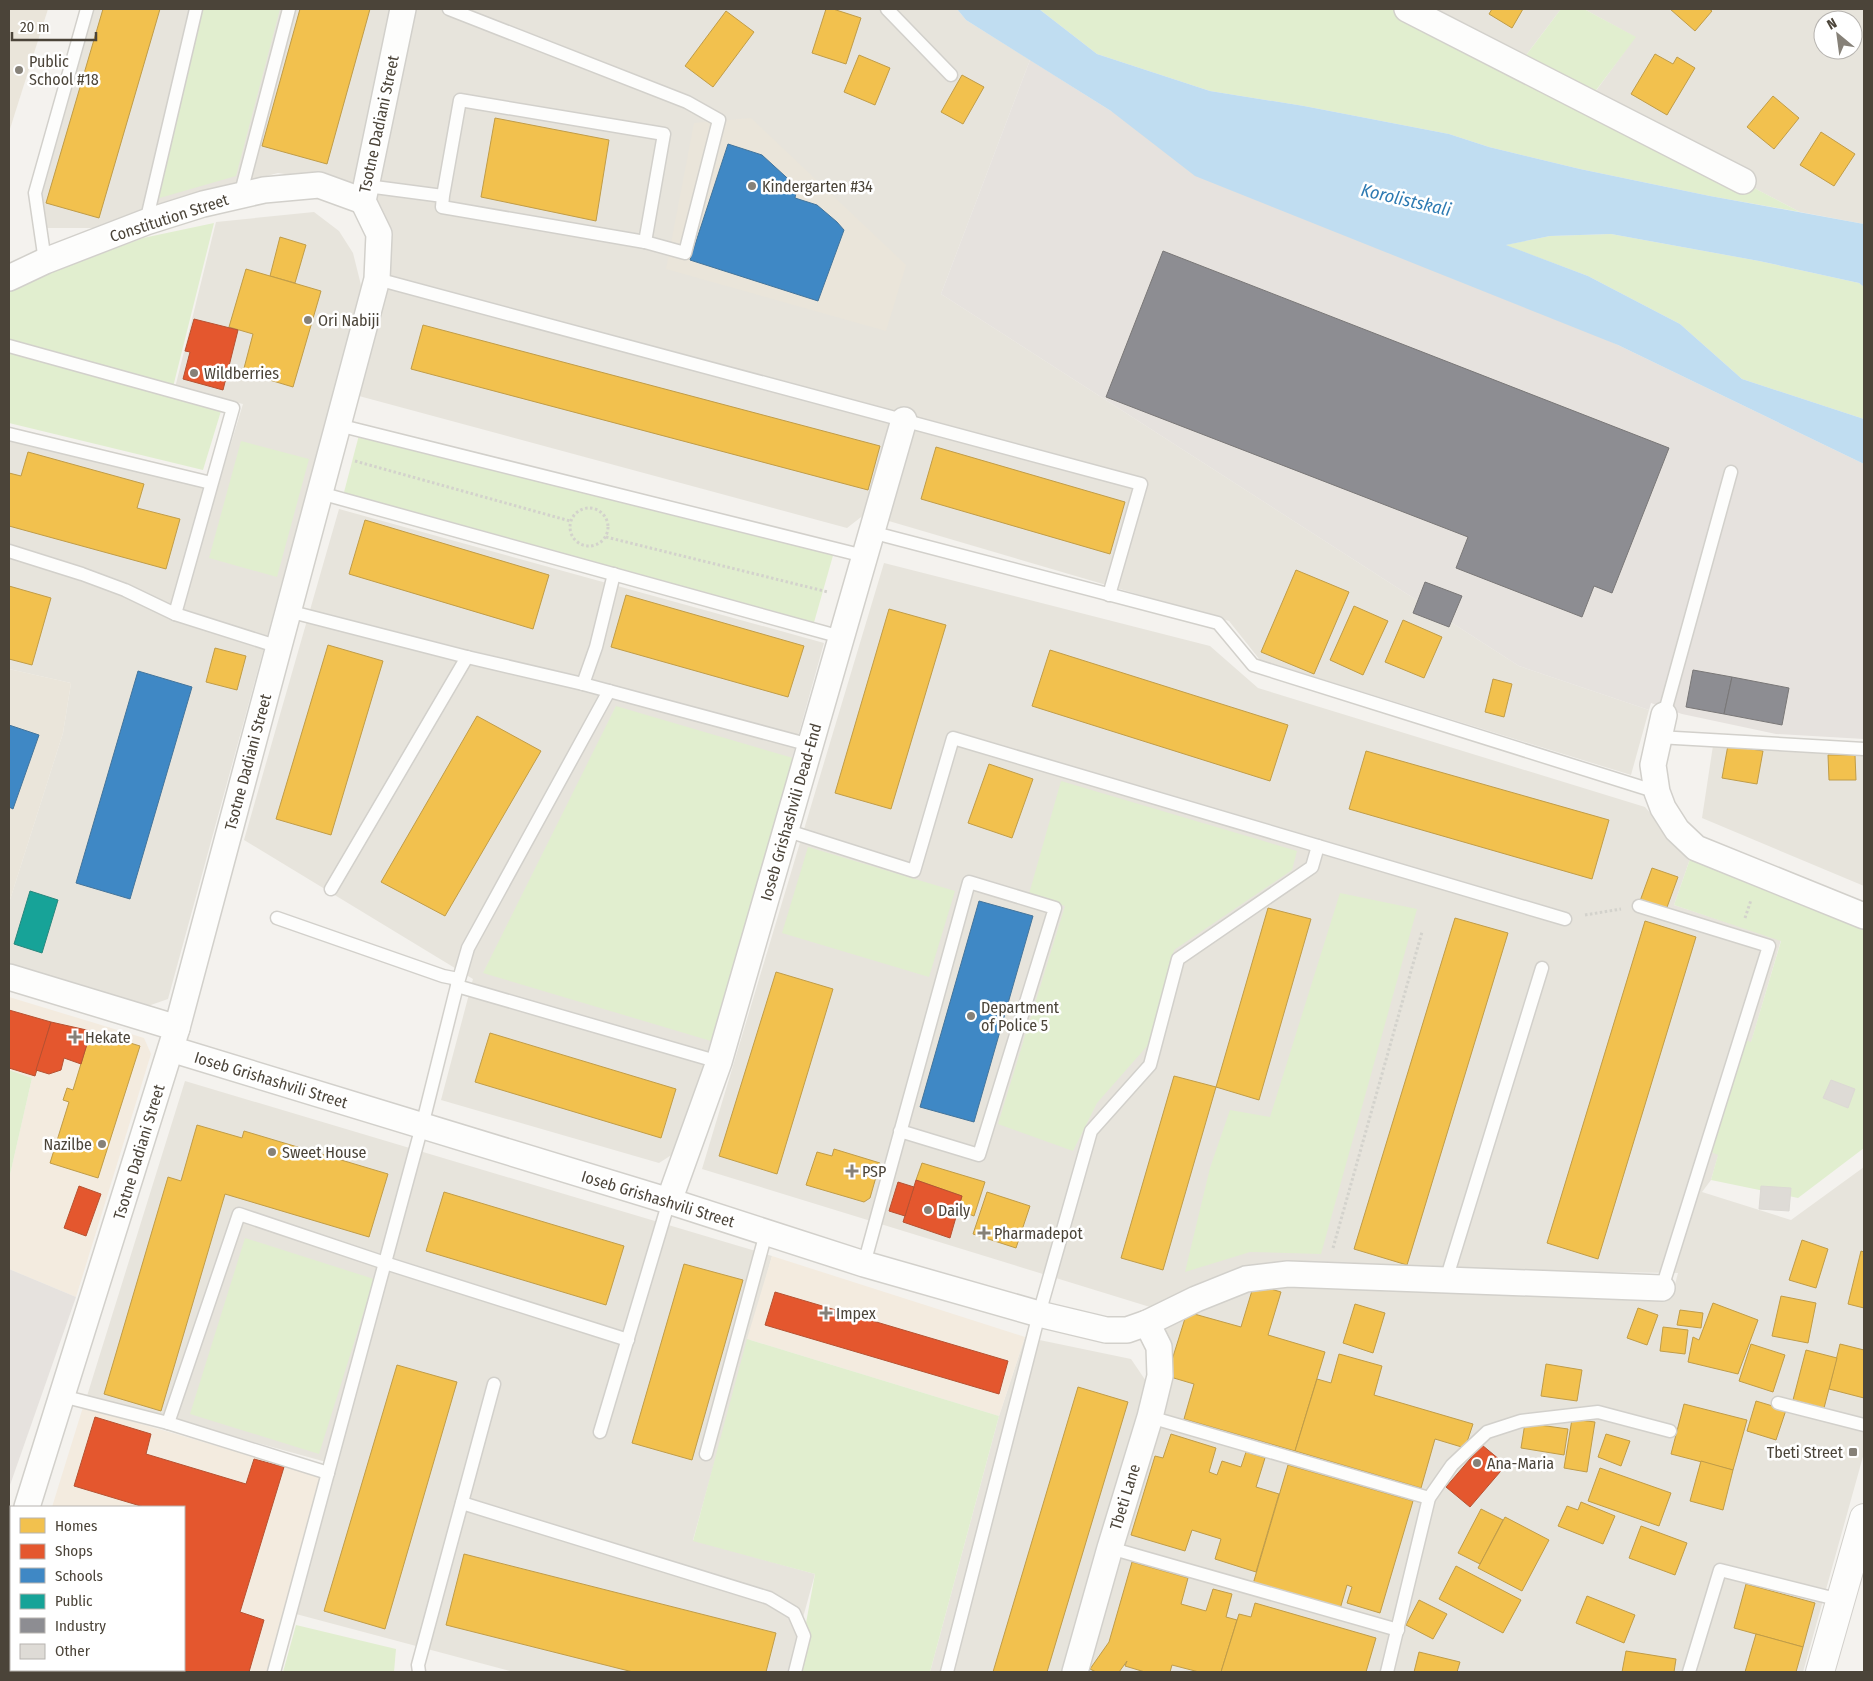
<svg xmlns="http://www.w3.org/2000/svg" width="1873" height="1681" font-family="'Fira Sans Condensed',sans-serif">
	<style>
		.residential { fill: #e7e4dc; fill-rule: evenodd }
		.commercial { fill: #f3ebdf }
		.industrial { fill: #e6e2de }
		.education { fill: #eae5da }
		.green { fill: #e1eecf }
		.water { fill: #c0ddf1 }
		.homes { fill: #f2c14e; stroke: #c09c48 }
		.shops { fill: #e4572e; stroke: #b65131 }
		.schools { fill: #3f88c5; stroke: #43749b }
		.public { fill: #17a398; stroke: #27867c }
		.industry { fill: #8d8d92; stroke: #797777 }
		.building { fill: #dedbd6; stroke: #dcd9d4 }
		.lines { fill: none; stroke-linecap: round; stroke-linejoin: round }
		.service-casing { stroke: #d2d0cb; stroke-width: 15 }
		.minor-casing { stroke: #d2d0cb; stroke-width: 28 }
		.tertiary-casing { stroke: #d2d0cb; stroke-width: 30 }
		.path { stroke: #d3d2cc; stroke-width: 3; stroke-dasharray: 2.5 2.5; stroke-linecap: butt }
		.service { stroke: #fdfdfc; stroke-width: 12 }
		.minor { stroke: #fdfdfc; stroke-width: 25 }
		.tertiary { stroke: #fdfdfc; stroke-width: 28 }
		.poi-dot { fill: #868178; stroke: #fff; stroke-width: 2 }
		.labels { text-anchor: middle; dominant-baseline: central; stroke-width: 5; stroke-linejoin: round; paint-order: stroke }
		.poi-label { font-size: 16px; fill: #4b4439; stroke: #fff; text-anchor: start }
		.street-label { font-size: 16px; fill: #4b4439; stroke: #fff }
		.water-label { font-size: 18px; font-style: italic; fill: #2e7ab2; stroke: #fff }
	</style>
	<rect width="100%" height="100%" fill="#f4f2ee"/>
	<g class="residential">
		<path d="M92 9H957L966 20 1030 60 941 294 1519 666 1649 710 1631 775 1260 660 1229 621 865 514 847 528 359 396 387 265 354 185 278 173 175 200 97 228H47L42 194Z"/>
		<path d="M1407 9H1561L1518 66Z"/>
		<path d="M1584 9H1864V224L1800 212 1588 102 1635 37ZM1823 20H1853V50H1823Z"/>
		<path d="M314 212 339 231 353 253 362 289 168 999 148 1006 9 968V903L63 733 71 683 9 669V439L217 489 243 404 175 388 216 222Z"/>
		<path d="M339 509 824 643 684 1147 659 1163 441 1100 473 979 244 840Z"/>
		<path d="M884 563 1210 646 1258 688 1645 807 1690 859 1674 905 1781 940 1711 1180 1702 1192 1791 1220 1864 1167V1453L1803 1672H1087L1163 1323 1199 1302 1286 1282 1671 1299 1678 1273 1433 1270 1272 1263 1206 1280 1150 1307 702 1169Z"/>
		<path d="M1714 739 1864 748V886L1702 818Z"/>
		<path d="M185 1081 772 1256 693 1540 815 1574 788 1672H514L296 1614 337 1465 87 1396Z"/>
		<path d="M1025 1337 1131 1359 1148 1384 1063 1672H930L999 1416Z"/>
	</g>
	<g class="commercial">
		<path d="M9 997 144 1038 151 1054 76 1297 9 1269V1179L32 1078 9 1070Z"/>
		<path d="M772 1256 1025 1337 999 1416 747 1339Z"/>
		<path d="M83 1407 324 1477 269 1672H9V1646L11 1638V1670H184V1507H52Z"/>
	</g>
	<g class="industrial">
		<path d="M1030 60 1111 111 1618 345 1864 464V739L1776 734 1682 714 1651 703 1649 710 1519 666 941 294Z"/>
		<path d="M9 1269 76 1297 9 1488Z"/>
	</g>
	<g class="education">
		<path d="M9 9H48L9 132Z"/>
		<path d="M751 118 906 265 886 331 666 269 694 123Z"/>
		<path d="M9 669 71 683 63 733 9 903Z"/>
	</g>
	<g class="green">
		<path d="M200 9H280L236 176 156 199Z"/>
		<path d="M1039 9H1407L1518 66 1561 9H1584L1636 37 1588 101 1800 212 1710 196 1580 169 1489 147 1449 134 1304 106 1210 91 1097 54Z"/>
		<path d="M214 223 171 395 221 411 203 470 9 423V291L16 286 143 238Z"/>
		<path d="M1611 234 1759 261 1859 283 1864 287V419L1742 379 1680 324 1588 276 1505 245 1550 236Z"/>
		<path d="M359 435 834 552 813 626 343 496Z"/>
		<path d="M241 441 309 459 277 577 209 558Z"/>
		<path d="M616 706 793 758 711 1041 483 973Z"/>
		<path d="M1061 781 1297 851 1292 870 1174 950 1148 1045 1097 1103 1073 1151 998 1124 1065 906 1029 894Z"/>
		<path d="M808 847 955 891 929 977 782 933Z"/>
		<path d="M1690 859 1864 930V1148L1798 1198 1711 1180 1718 1155 1711 1152 1745 1040 1751 1042 1781 941 1674 905Z"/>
		<path d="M1340 893 1417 909 1321 1254 1250 1252 1185 1272 1210 1168 1230 1110 1270 1117Z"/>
		<path d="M9 1070 32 1078 9 1179Z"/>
		<path d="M245 1238 374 1279 319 1454 190 1414Z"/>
		<path d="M747 1339 999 1416 930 1672H797L815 1574 693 1541Z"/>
		<path d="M296 1625 396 1649 394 1672H283Z"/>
	</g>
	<path class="water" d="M957 9H1039L1097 54 1210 91 1304 106 1449 134 1489 147 1580 169 1710 196 1864 224V287L1859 283 1759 261 1611 234 1550 236 1506 245 1588 276 1680 324 1742 379 1864 419V464L1618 345 1195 176 1111 111 966 20Z"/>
	<g class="homes">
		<path d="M103 9H160L99 218 46 203Z"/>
		<path d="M300 9H370L327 164 262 146Z"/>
		<path d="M826 9H833L861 18 846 64 812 53Z"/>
		<path d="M1492 9H1523L1512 28 1489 14Z"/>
		<path d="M1670 9H1709L1712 11 1695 31Z"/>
		<path d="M726 11 754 32 713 87 685 66Z"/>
		<path d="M1655 54 1673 64 1677 57 1695 68 1667 115 1631 94Z"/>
		<path d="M859 55 890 68 875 105 844 92Z"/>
		<path d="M962 75 984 87 963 124 941 112Z"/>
		<path d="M1773 96 1799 118 1774 149 1747 127Z"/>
		<path d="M495 118 609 140 596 221 481 197Z"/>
		<path d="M1821 132 1855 154 1834 186 1800 165Z"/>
		<path d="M280 237 306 245 295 283 270 276Z"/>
		<path d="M246 269 321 291 293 387 243 372 253 334 229 327Z"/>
		<path d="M423 325 880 446 868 490 411 369Z"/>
		<path d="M936 447 1125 502 1110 554 921 499Z"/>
		<path d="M28 452 144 484 137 508 180 519 166 569 9 526V473L21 476Z"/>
		<path d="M365 520 549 575 533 629 349 574Z"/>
		<path d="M1296 570 1349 592 1314 674 1261 652Z"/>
		<path d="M9 586 51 598 32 665 9 659Z"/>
		<path d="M626 595 804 646 788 697 611 647Z"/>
		<path d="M1354 606 1388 621 1363 675 1330 660Z"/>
		<path d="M889 609 946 625 891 809 835 793Z"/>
		<path d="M1403 620 1442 637 1424 678 1385 662Z"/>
		<path d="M328 645 383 661 331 835 276 819Z"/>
		<path d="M215 648 246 656 237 690 206 682Z"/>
		<path d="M1050 650 1288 725 1270 781 1032 706Z"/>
		<path d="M1493 679 1512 684 1504 717 1485 712Z"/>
		<path d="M477 716 541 751 445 916 381 882Z"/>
		<path d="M1728 745 1763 751 1757 784 1722 778Z"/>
		<path d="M1366 751 1609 820 1592 879 1349 809Z"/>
		<path d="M1828 755H1855L1856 780H1829Z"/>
		<path d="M989 764 1033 779 1012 838 968 823Z"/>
		<path d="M1652 868 1678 877 1666 910 1640 901Z"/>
		<path d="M1268 908 1311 919 1259 1100 1216 1087Z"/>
		<path d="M1455 918 1508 933 1407 1265 1354 1249Z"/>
		<path d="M1645 921 1696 937 1598 1259 1547 1243Z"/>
		<path d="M776 972 833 989 777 1174 719 1156Z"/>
		<path d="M91 1031 140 1046 98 1178 50 1163 69 1102 63 1100 67 1088 73 1090Z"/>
		<path d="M490 1033 676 1089 661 1138 475 1082Z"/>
		<path d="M1174 1076 1216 1087 1163 1270 1121 1258Z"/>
		<path d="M197 1125 242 1138 244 1131 388 1174 369 1237 225 1194 161 1411 104 1394 168 1177 181 1181Z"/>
		<path d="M834 1149 880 1163 870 1198 864 1202 806 1185 817 1152 832 1156Z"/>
		<path d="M922 1163 985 1182 974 1216 958 1210 962 1196 916 1180Z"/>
		<path d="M444 1192 624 1246 606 1305 426 1251Z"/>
		<path d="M987 1192 1030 1206 1016 1248 973 1234Z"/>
		<path d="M1802 1240 1828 1249 1816 1288 1789 1280Z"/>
		<path d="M1861 1251 1864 1252V1308L1848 1304Z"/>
		<path d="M684 1264 743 1280 692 1460 632 1443Z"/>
		<path d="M1254 1284 1281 1292 1268 1335 1325 1352 1295 1451 1184 1419 1194 1384 1167 1376 1187 1312 1241 1327Z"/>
		<path d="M1781 1296 1816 1303 1808 1343 1772 1336Z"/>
		<path d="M1713 1303 1758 1320 1738 1374 1688 1362 1693 1337 1699 1340Z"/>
		<path d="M1355 1304 1385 1313 1373 1353 1343 1343Z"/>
		<path d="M1638 1308 1658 1315 1647 1345 1627 1338Z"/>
		<path d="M1680 1310 1703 1313 1701 1328 1677 1325Z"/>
		<path d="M1663 1327 1688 1330 1685 1354 1660 1351Z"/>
		<path d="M1751 1344 1785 1355 1773 1392 1739 1381Z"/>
		<path d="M1840 1344 1864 1350V1398L1829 1389Z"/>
		<path d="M1806 1350 1837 1358 1824 1408 1793 1400Z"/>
		<path d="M1339 1354 1382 1366 1374 1395 1473 1424 1465 1448 1435 1439 1421 1488 1295 1451 1317 1379 1331 1383Z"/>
		<path d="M1546 1364 1582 1370 1577 1401 1541 1396Z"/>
		<path d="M397 1365 457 1382 385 1629 324 1611Z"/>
		<path d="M1078 1387 1128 1402 1047 1672H993Z"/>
		<path d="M1756 1401 1786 1410 1776 1440 1747 1431Z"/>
		<path d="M1684 1404 1747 1420 1733 1470 1671 1454Z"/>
		<path d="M1572 1419 1595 1422 1587 1472 1564 1468Z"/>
		<path d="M1525 1423 1568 1429 1564 1455 1521 1448Z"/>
		<path d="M1171 1434 1216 1448 1209 1472 1217 1475 1222 1461 1241 1467 1246 1452 1265 1458 1256 1487 1279 1494 1256 1572 1215 1559 1221 1539 1192 1530 1185 1551 1131 1535 1155 1456 1163 1458Z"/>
		<path d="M1606 1434 1630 1441 1621 1466 1598 1457Z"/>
		<path d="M1701 1461 1733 1470 1723 1510 1690 1501Z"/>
		<path d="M1288 1465 1413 1501 1380 1613 1347 1603 1352 1587 1347 1585 1340 1609 1253 1584Z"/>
		<path d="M1600 1468 1671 1493 1659 1526 1588 1501Z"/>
		<path d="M1581 1502 1615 1516 1603 1544 1558 1526 1567 1506 1578 1510Z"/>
		<path d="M1481 1509 1503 1520 1480 1564 1458 1553Z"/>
		<path d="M1505 1517 1549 1540 1522 1591 1478 1568Z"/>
		<path d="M1641 1526 1687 1543 1675 1575 1629 1558Z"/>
		<path d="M464 1554 776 1633 766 1672H633L446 1625Z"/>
		<path d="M1132 1562 1188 1578 1181 1604 1206 1611 1213 1589 1232 1594 1226 1617 1237 1620 1221 1672H1199L1172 1665 1170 1672H1145L1125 1666 1127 1661 1119 1672H1096L1090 1669 1109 1642Z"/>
		<path d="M1456 1566 1521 1600 1503 1633 1439 1599Z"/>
		<path d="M1746 1584 1815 1603 1803 1647 1734 1628Z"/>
		<path d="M1587 1596 1635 1615 1624 1643 1576 1623Z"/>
		<path d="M1419 1600 1447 1614 1433 1639 1406 1625Z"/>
		<path d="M1255 1603 1376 1638 1366 1672H1221L1239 1614 1251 1617Z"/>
		<path d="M1756 1634 1803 1647 1796 1672H1745Z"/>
		<path d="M1626 1651 1676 1659 1674 1672H1622Z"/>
		<path d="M1419 1652 1460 1662 1457 1672H1414Z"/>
	</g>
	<g class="shops">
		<path d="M194 319 238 330 223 390 183 379 190 352 185 351Z"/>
		<path d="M9 1010 51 1022 35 1076 9 1068Z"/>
		<path d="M51 1022 91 1031 81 1064 64 1058 61 1070 49 1074 36 1070Z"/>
		<path d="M916 1180 962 1196 950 1238 903 1222Z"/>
		<path d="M898 1182 914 1187 905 1216 889 1211Z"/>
		<path d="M79 1186 101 1194 86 1236 64 1228Z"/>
		<path d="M775 1292 1008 1361 999 1394 765 1325Z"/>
		<path d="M95 1417 151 1434 146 1454 246 1484 254 1459 284 1467 240 1612 264 1620 249 1672H138V1670H184V1507H144L74 1486Z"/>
		<path d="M1482 1445 1506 1465 1470 1507 1446 1487Z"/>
		<path d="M35 1670H71L70 1672H43Z"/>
	</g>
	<g class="schools">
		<path d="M728 144 762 155 797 187 795 198 817 205 837 222 844 230 818 301 690 260Z"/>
		<path d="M138 671 192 687 130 899 76 883Z"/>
		<path d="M9 725 39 735 13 809 9 807Z"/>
		<path d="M979 901 1033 916 974 1122 920 1107Z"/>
	</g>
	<path class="public" d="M30 891 58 900 42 953 14 944Z"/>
	<g class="industry">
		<path d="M1163 251 1669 448 1612 593 1594 586 1582 617 1456 568 1468 537 1106 397Z"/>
		<path d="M1425 582 1462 596 1449 627 1413 613Z"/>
		<path d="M1693 670 1732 677 1724 714 1686 707Z"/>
		<path d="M1732 677 1789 688 1782 725 1724 714Z"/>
	</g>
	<g class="building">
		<path d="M1831 1080 1855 1089 1848 1108 1823 1098Z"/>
		<path d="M1761 1186 1791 1188 1789 1211 1759 1209Z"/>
	</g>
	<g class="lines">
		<g class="service-casing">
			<g id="service">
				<path d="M449 9 687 102 719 120 685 253 645 242"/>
				<path d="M887 9 951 75"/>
				<path d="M367 186 443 196 460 100 664 134 645 242 442 207 443 196"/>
				<path d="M240 196 289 9"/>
				<path d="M146 222 196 9"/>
				<path d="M45 261 35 193 87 9"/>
				<path d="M377 279 1141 484 1109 595"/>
				<path d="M9 346 233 408 175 614"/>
				<path d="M338 425 864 556"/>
				<path d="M9 434 211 483"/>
				<path d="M320 493 841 637"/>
				<path d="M871 532 1218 623 1253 665 1657 792"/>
				<path d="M9 551 82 574 125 590 175 614 279 647"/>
				<path d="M288 611 467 657 583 684 810 745"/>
				<path d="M583 684 596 647 614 574"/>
				<path d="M609 691 468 948 457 986 719 1062"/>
				<path d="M1664 715 1731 472"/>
				<path d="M1658 737 1864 749"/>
				<path d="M785 830 914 871 953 738 1565 919"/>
				<path d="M331 889 467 657"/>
				<path d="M1639 906 1769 946 1662 1288"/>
				<path d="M277 918 443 976 458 979"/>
				<path d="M864 1264 969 882 1055 908 979 1155 900 1131"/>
				<path d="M1446 1280 1542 968"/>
				<path d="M62 1396 168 1423"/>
				<path d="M1778 1403 1864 1425"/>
				<path d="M1150 1417 1429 1498"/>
				<path d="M600 1432 669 1201"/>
				<path d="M706 1454 766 1233"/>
				<path d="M328 1473 168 1423 239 1214 385 1263 628 1340"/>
				<path d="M462 1503 769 1598 794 1613 804 1636 795 1672"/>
				<path d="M1110 1548 1398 1630"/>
				<path d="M110 1672 111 1670"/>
				<path d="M274 1672 422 1126 457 986"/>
				<path d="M419 1672 418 1665 494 1384"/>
				<path d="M947 1672 1039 1314 1091 1131 1150 1065 1178 959 1312 867 1318 846"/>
				<path d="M1387 1672 1429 1498 1452 1465 1487 1432 1521 1421 1598 1412 1670 1431"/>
				<path d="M1689 1672 1720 1570 1840 1600"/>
			</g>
		</g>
		<g class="minor-casing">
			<g id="minor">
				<path d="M1407 9 1743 181"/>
				<path d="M9 278 45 261 146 222 203 204 264 190 319 185 363 201"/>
				<path d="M1664 715 1653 765 1657 792 1663 808 1677 830 1696 848 1864 916"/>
				<path d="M9 977 177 1028"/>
				<path d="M171 1049 669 1201 864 1264 1039 1314 1106 1330H1127L1147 1323 1196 1299 1246 1279 1288 1274 1662 1288"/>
				<path d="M669 1201 719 1062 904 420"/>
				<path d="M27 1507 177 1028 377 279 379 234 363 201 403 9"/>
				<path d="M9 1565 11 1557"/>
				<path d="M1075 1672 1110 1548 1150 1417 1160 1376 1159 1347 1147 1323"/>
			</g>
		</g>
		<g class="tertiary-casing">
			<path id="tertiary" d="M1820 1672 1864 1518"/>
		</g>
		<g class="path">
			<path d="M355 461 570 521"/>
			<circle cx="589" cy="527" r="19"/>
			<path d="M606 537 828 592"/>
			<path d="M1585 915 1621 909"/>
			<path d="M1745 918 1751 900"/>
			<path d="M1333 1248 1422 932"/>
		</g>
		<use href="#service" class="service"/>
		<use href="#minor" class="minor"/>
		<use href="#tertiary" class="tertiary"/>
	</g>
	<g class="poi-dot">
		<circle cx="19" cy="70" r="5"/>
		<circle cx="752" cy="186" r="5"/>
		<circle cx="308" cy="320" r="5"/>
		<circle cx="194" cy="373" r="5"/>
		<circle cx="971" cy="1016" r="5"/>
		<path d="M72.5 1029.5h5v5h5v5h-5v5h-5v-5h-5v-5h5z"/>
		<circle cx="102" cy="1144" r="5"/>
		<circle cx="272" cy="1152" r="5"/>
		<path d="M849.5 1163.5h5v5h5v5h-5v5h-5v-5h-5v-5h5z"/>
		<circle cx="928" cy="1210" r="5"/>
		<path d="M981.5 1225.5h5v5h5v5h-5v5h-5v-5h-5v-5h5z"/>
		<path d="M823.5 1305.5h5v5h5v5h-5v5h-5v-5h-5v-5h5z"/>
		<rect x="1848" y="1447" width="10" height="10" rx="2.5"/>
		<circle cx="1477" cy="1463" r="5"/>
	</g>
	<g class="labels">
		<g class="poi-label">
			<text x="29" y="61">Public<tspan x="29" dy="18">School #18</tspan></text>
			<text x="762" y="186">Kindergarten #34</text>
			<text x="318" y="320">Ori Nabiji</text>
			<text x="204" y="373">Wildberries</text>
			<text x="981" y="1007">Department<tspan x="981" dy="18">of Police 5</tspan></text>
			<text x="85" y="1037">Hekate</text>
			<text x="92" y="1144" text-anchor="end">Nazilbe</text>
			<text x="282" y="1152">Sweet House</text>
			<text x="862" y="1171">PSP</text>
			<text x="938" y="1210">Daily</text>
			<text x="994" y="1233">Pharmadepot</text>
			<text x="836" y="1313">Impex</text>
			<text x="1843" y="1452" text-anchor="end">Tbeti Street</text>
			<text x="1487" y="1463">Ana-Maria</text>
		</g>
		<g class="street-label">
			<text transform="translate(379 124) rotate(-78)">Tsotne Dadiani Street</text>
			<text transform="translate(169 218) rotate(-18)">Constitution Street</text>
			<text transform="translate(248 762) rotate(-75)">Tsotne Dadiani Street</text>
			<text transform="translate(791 812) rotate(-74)">Ioseb Grishashvili Dead-End</text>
			<text transform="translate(271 1080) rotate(17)">Ioseb Grishashvili Street</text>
			<text transform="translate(139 1152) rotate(-73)">Tsotne Dadiani Street</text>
			<text transform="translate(658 1199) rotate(17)">Ioseb Grishashvili Street</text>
			<text transform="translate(1125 1497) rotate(-73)">Tbeti Lane</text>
		</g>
		<g class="water-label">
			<text transform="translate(1406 200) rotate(13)">Korolistskali</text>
		</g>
	</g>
	<rect width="1873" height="1681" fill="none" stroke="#4b4439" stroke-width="20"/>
	<rect x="10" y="1506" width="175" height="165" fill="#ffffff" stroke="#b7b4b0"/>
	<rect x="20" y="1518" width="25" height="15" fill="#f2c14e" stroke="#b7b4b0"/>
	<text x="55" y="1531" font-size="15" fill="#4b4439">Homes</text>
	<rect x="20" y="1544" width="25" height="15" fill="#e4572e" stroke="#b7b4b0"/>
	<text x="55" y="1556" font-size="15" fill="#4b4439">Shops</text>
	<rect x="20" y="1568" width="25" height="15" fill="#3f88c5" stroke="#b7b4b0"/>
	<text x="55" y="1581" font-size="15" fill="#4b4439">Schools</text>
	<rect x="20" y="1594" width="25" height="15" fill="#17a398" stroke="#b7b4b0"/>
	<text x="55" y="1606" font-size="15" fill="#4b4439">Public</text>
	<rect x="20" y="1618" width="25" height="15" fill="#8d8d92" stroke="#b7b4b0"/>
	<text x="55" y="1631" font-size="15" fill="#4b4439">Industry</text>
	<rect x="20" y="1644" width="25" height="15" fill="#dedbd6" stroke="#b7b4b0"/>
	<text x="55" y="1656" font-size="15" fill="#4b4439">Other</text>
	<g transform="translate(1838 35) rotate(331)"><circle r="24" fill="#ffffff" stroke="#b7b4b0"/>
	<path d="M0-4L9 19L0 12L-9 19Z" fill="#868178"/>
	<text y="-8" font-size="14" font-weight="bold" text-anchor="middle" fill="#4b4439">N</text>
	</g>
	<path d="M12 32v8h84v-8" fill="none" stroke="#4b4439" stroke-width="2.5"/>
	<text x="20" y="32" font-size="15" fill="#4b4439" stroke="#ffffff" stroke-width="4" paint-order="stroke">20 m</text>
</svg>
